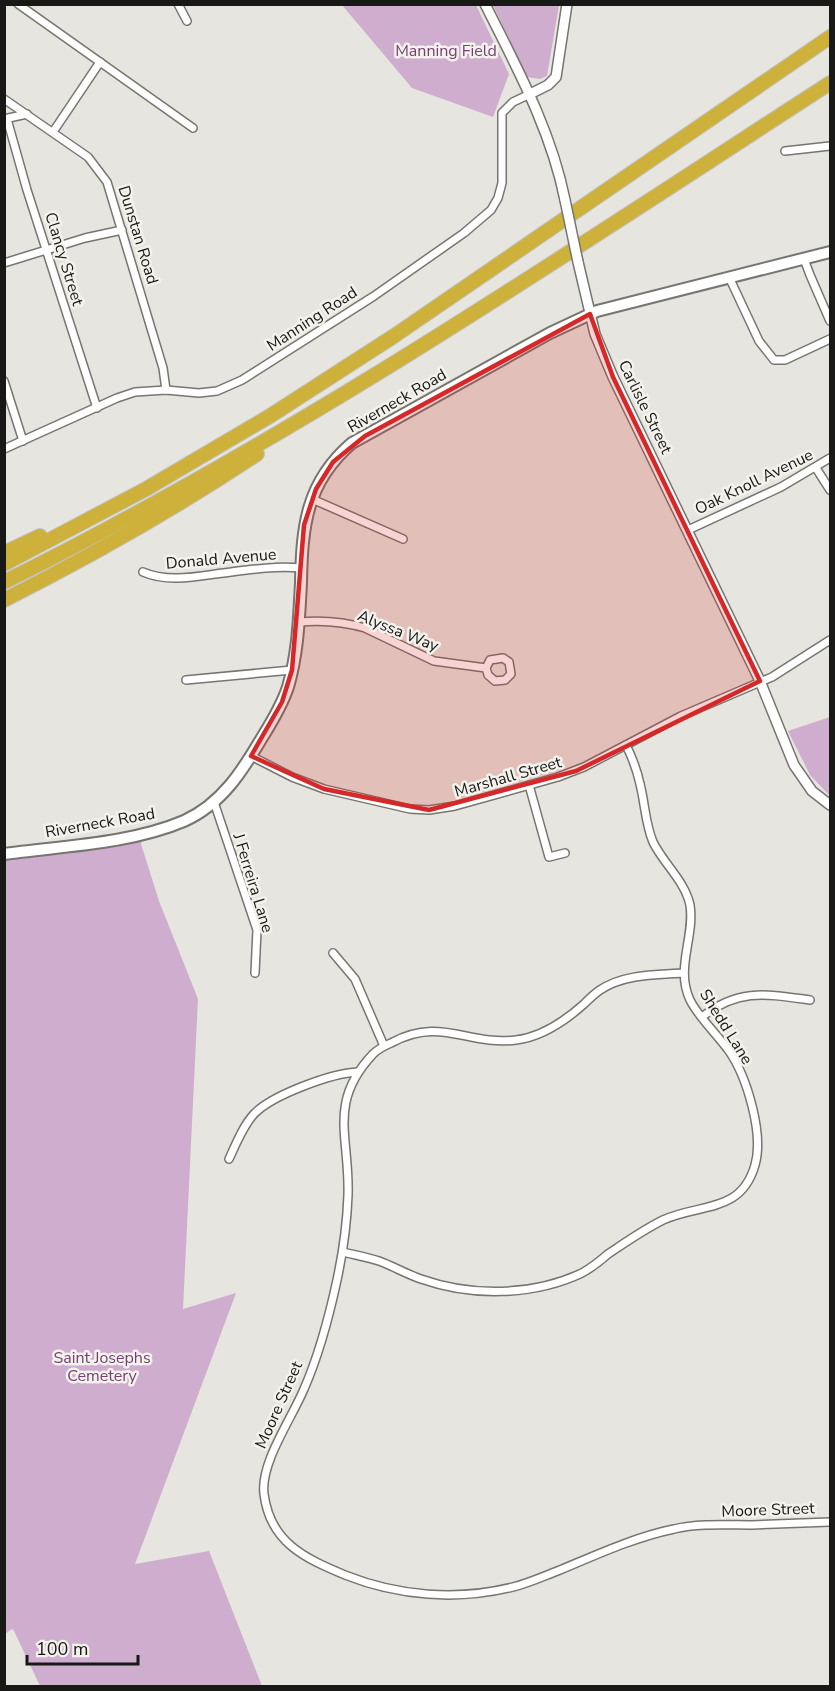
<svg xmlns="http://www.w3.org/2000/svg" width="835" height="1691" font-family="'Nunito Sans',sans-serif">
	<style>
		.green { fill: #cfadce }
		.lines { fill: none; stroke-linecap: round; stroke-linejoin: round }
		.minor-casing { stroke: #76756f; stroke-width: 10 }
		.tertiary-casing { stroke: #76756f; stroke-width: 12 }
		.secondary-casing { stroke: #76756f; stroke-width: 14 }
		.motorway-casing { stroke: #c3c3c2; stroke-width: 16 }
		.minor { stroke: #fff; stroke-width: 7 }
		.tertiary { stroke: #fff; stroke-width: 9 }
		.secondary { stroke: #fff; stroke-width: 10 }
		.motorway { stroke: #cdb13b; stroke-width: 14 }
		.tertiary-bridge-casing { stroke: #76756f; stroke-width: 12; stroke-linecap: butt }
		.tertiary-bridge { stroke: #fff; stroke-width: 9 }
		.marked { fill: #d62828; fill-opacity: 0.2; stroke: #d62828; stroke-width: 4.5; stroke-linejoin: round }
		.labels { text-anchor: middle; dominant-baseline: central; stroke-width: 5; stroke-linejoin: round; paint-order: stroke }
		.park-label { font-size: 16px; fill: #764075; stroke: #f4f2ec }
		.street-label { font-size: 16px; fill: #181816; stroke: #f4f2ec }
	</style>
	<rect width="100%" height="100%" fill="#e6e5df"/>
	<g class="green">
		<path d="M342 5H476L509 74 493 117 412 88Z"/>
		<path d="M493 5H559L547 76 540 79 527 77Z"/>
		<path d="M830 717V796L810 775 788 731Z"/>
		<path d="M142 841 141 844 159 901 198 999 183 1309 236 1293 135 1564 209 1551 262 1686H40L14 1631 12 1629 5 1634 4 861Z"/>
	</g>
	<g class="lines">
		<g class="minor-casing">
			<g id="minor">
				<path d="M18 4 193 128"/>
				<path d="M178 4 187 21"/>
				<path d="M4 99 88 157 107 182 163 368 166 390"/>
				<path d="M4 119 27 114"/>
				<path d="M7 119 27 190 97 408"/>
				<path d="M53 132 100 62"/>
				<path d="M785 151 830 146"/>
				<path d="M804 259 810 275 830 321"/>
				<path d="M4 263 85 238 122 230"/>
				<path d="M729 277 759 341 774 360H785L830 339"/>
				<path d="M4 381 23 441"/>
				<path d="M4 449 117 398 135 392 166 390 199 393 217 391 242 380 374 296 464 233 491 210 498 198 502 183V113L513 102 530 94"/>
				<path d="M816 468 830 490"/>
				<path d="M312 499 403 539"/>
				<path d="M688 530 781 487 830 458"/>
				<path d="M143 572C170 584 203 575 231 572 254 569 277 566 301 568"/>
				<path d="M299 622C321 620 345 622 365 628L434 661 486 668 490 660 503 658 509 662 511 674 505 680 495 681 488 675 486 668"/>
				<path d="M186 680 292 670"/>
				<path d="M251 756 292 777 324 789 410 809 429 810 455 806 558 777 584 767 681 716 772 677 830 640"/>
				<path d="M529 785 549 857 565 853"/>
				<path d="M214 802 257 930 255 973"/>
				<path d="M333 953 355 979 384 1046"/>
				<path d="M683 973C655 975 624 974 600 990 594 994 589 999 584 1004 565 1021 542 1037 516 1040 467 1046 441 1016 391 1043 384 1046 378 1049 373 1054 327 1103 350 1137 348 1195 347 1224 343 1252 337 1280 329 1317 319 1355 304 1389 292 1418 260 1463 264 1494 270 1542 304 1558 345 1575 398 1596 457 1601 513 1587 529 1583 544 1576 560 1570 596 1555 635 1537 674 1529 699 1523 726 1525 752 1525 778 1524 804 1523 830 1522"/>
				<path d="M702 1017C738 988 767 994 810 1000"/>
				<path d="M229 1159C236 1144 243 1126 254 1114 272 1095 332 1073 358 1072"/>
				<path d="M343 1252C355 1255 367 1257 379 1261 393 1266 406 1274 421 1279 472 1297 533 1296 582 1273 591 1268 600 1261 608 1254 626 1242 643 1230 663 1220 700 1203 741 1214 755 1165 764 1134 747 1077 729 1051 717 1034 699 1018 690 1000 675 968 695 937 690 905 685 881 663 863 653 842 645 823 645 803 640 784 637 770 632 757 626 745"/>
			</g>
		</g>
		<g class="tertiary-casing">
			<g id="tertiary">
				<path d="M485 4C517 68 551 130 565 200"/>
				<path d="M530 94 548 85 556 77 567 4"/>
				<path d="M578 262 595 334 613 377 760 681 794 765 812 791 830 805"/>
			</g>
		</g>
		<g class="secondary-casing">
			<path id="secondary" d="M4 854C62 846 130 844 184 821 222 804 243 770 263 736 273 720 282 705 288 687 298 653 299 619 301 583 302 527 306 482 352 443L550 333 597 311 830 252"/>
		</g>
		<g class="motorway-casing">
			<g id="motorway">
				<path d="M4 553 40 536"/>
				<path d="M4 564 146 489 270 416 394 336 830 37"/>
				<path d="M4 582C293 439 560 258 830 83"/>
				<path d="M4 600C91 556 176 508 257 454"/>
			</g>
		</g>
		<use href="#minor" class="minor"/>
		<use href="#tertiary" class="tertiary"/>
		<use href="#secondary" class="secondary"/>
		<use href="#motorway" class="motorway"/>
		<g class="tertiary-bridge-casing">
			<path id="tertiary-bridge" d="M565 200 578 262"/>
		</g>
		<use href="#tertiary-bridge" class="tertiary-bridge"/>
	</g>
	<path class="marked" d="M590 314 613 377 760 681 576 771 429 810 324 789 251 756 282 702 292 670 304 525 316 489 333 462 365 436Z"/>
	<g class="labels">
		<g class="park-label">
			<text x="446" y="51">Manning Field</text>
			<text x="102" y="1358">Saint Josephs<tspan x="102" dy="18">Cemetery</tspan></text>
		</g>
		<g class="street-label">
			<text transform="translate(138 235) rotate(73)">Dunstan Road</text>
			<text transform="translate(64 259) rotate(73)">Clancy Street</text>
			<text transform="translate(312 319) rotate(-33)">Manning Road</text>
			<text transform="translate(397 401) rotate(-30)">Riverneck Road</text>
			<text transform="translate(645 407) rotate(64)">Carlisle Street</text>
			<text transform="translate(754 482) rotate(-26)">Oak Knoll Avenue</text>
			<text transform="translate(221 559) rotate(-5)">Donald Avenue</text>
			<text transform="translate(398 631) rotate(22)">Alyssa Way</text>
			<text transform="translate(508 777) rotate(-16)">Marshall Street</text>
			<text transform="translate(100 823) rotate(-10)">Riverneck Road</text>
			<text transform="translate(253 883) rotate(73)">J Ferreira Lane</text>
			<text transform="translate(726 1027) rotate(58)">Shedd Lane</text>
			<text transform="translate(279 1405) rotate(-66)">Moore Street</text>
			<text transform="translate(768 1510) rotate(-2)">Moore Street</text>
		</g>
	</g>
	<rect width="835" height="1691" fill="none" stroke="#181816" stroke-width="12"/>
	<path d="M27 1655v9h111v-9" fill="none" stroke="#181816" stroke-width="3"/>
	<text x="36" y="1655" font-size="18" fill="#181816" stroke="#f4f2ec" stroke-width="4.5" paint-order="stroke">100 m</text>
</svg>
